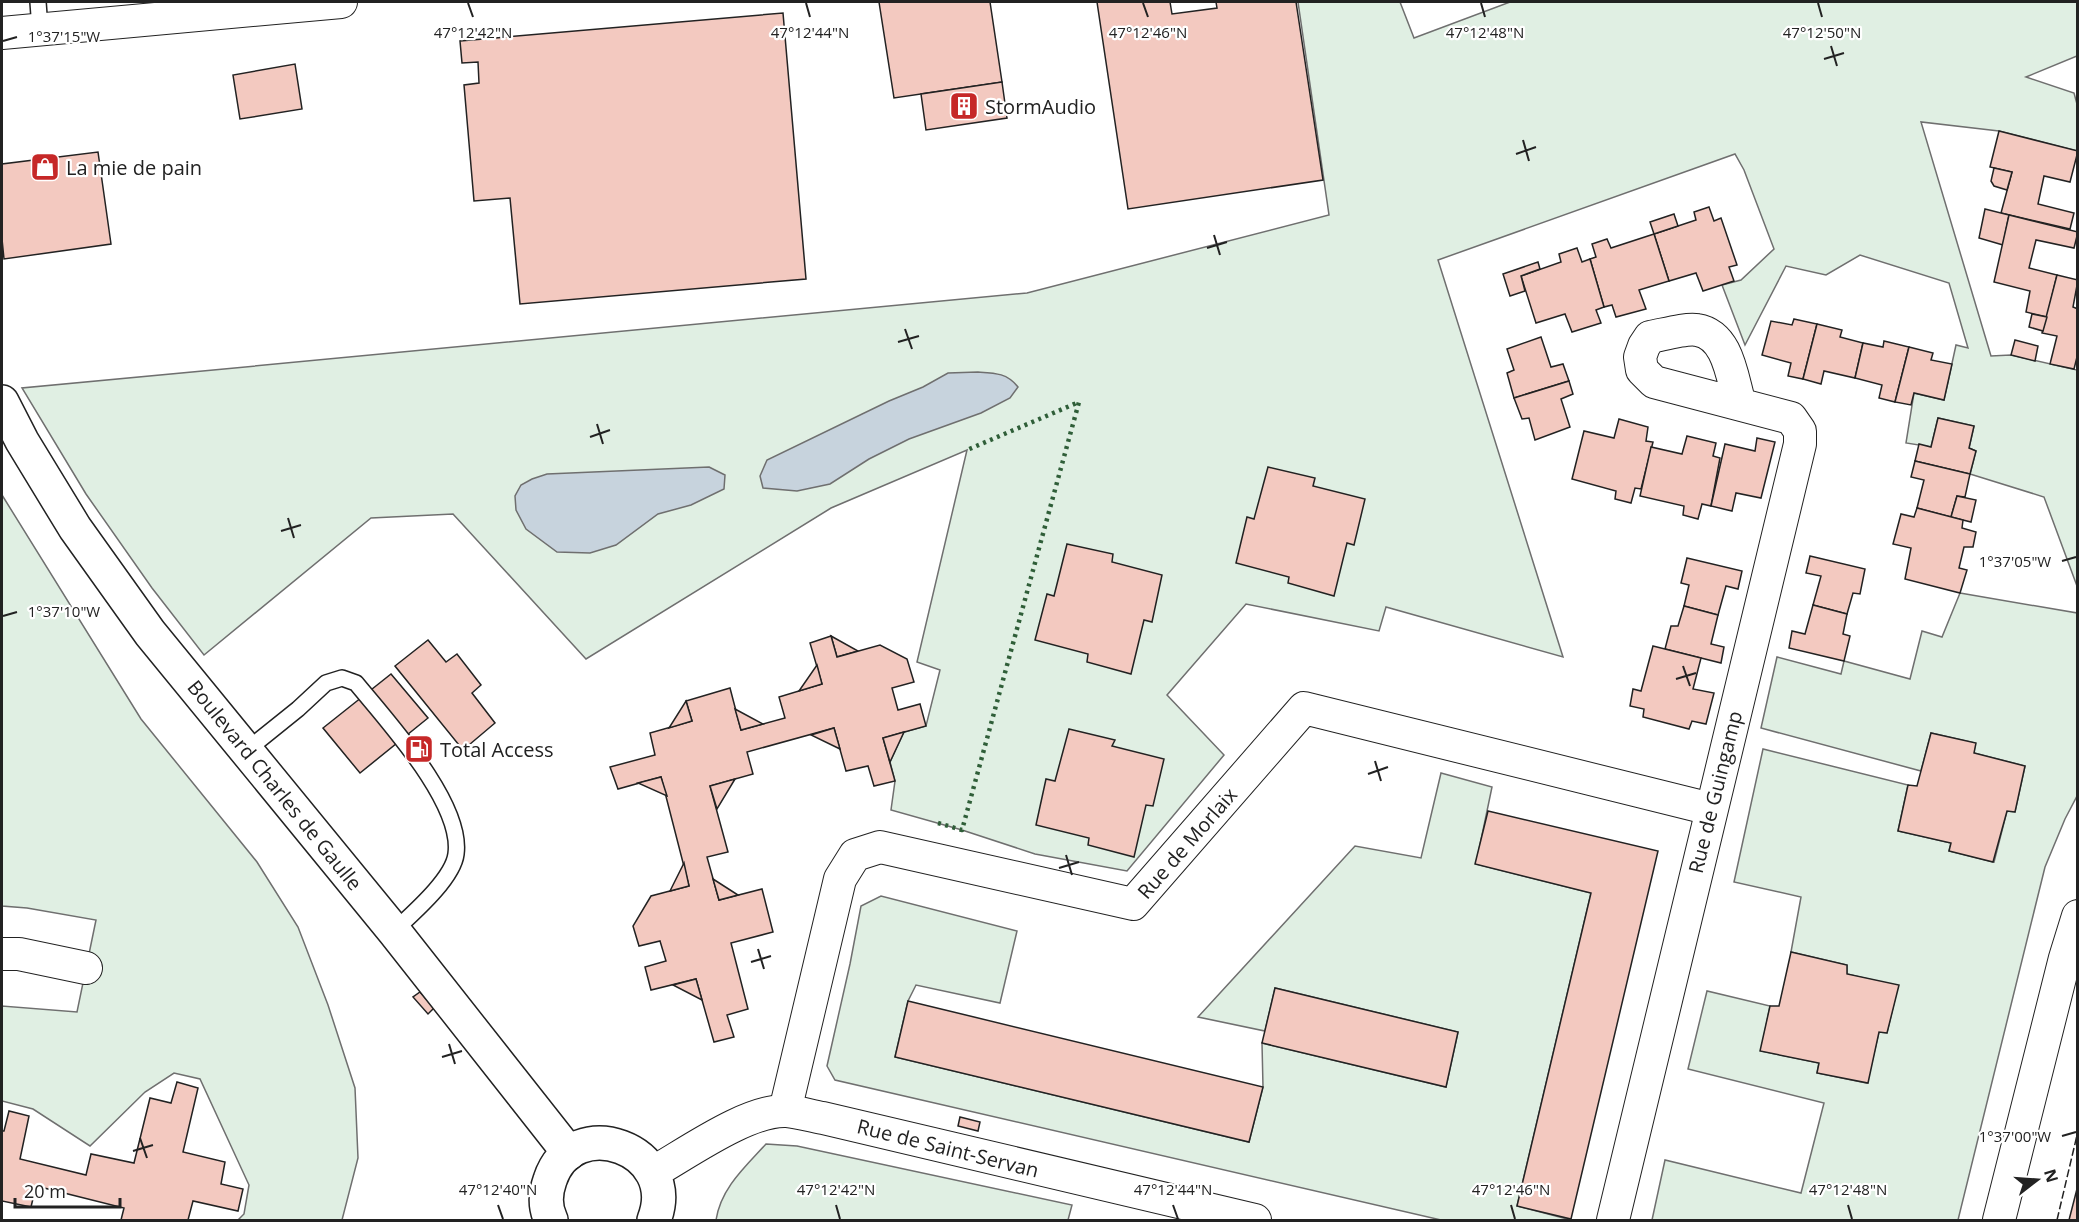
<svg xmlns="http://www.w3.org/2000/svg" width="2079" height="1222" font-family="'Open Sans',sans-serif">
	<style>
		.green { fill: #e0efe3; stroke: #6f6f6f; stroke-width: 1.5 }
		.water { fill: #c7d3dd; stroke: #6f6f6f; stroke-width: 1.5 }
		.building { fill: #f3c9c0; stroke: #222; stroke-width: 1.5 }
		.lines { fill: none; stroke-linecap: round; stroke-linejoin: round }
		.lane-casing { stroke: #222; stroke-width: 18 }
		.street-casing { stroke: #222; stroke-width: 34 }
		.primary-casing { stroke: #222; stroke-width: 36 }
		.lane { stroke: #fff; stroke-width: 15 }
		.street { stroke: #fff; stroke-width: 32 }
		.primary { stroke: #fff; stroke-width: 33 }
		.hedge { stroke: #2f5e38; stroke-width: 4.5; stroke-dasharray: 3 4.5; stroke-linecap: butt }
		.fence { stroke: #222; stroke-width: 1.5; stroke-dasharray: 8 3; stroke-linecap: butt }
		.ticks { fill: none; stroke: #222; stroke-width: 2 }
		.labels { text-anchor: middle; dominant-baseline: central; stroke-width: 4.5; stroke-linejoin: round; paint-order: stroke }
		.poi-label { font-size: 20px; fill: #222; stroke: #fff; text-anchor: start }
		.street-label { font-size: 20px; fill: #222; stroke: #fff }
		.ticks-label { font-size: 15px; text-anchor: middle; fill: #222; stroke: #fff; stroke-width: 4.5; stroke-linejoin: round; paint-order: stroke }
	</style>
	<rect width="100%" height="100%" fill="#fff"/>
	<g class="green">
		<path d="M1298 2H1400L1414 38 1510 2H2077V56L2026 77 2074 93 2077 104V151L1999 131 1921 122 1991 356 2011 355 2077 370V586L2044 497 1970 474 1976 451 1969 448 1974 426 1938 418 1931 447 1906 443 1914 393 1944 400 1956 345 1968 348 1949 283 1860 255 1826 275 1786 266 1745 345 1722 285 1741 280 1774 249 1744 170 1735 154 1438 260 1563 657 1386 607 1379 631 1246 604 1167 695 1224 755 1127 871 1035 854 962 830 891 810 895 781 890 762 904 732 926 726 940 670 917 662 967 450 831 508 586 659 453 514 371 518 204 655 152 588 86 494 22 388 1027 293 1329 215Z"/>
		<path d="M2 495 141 719 257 862 298 927 328 1005 355 1088 358 1158 342 1220H238L244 1214 249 1185 200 1079 174 1073 145 1092 90 1146 33 1109 2 1101V1006L77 1012 96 920 27 908 2 906Z"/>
		<path d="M1960 593 2077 613V796L2065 819 2045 867 1958 1220H1652L1665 1160 1801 1193 1824 1103 1688 1069 1707 991 1770 1006 1761 1051 1819 1063 1817 1073 1867 1083 1879 1032 1887 1033 1898 986 1847 974V965L1791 952 1801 897 1734 882 1763 749 1908 785 1898 831 1951 843 1949 851 1994 862 2007 811 2015 812 2025 766 1974 753 1975 743 1931 733 1921 771 1761 728 1777 657 1841 674 1844 661 1910 679 1922 631 1942 637Z"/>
		<path d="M1441 773 1492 787 1476 864 1591 893 1517 1206 1571 1220H1441L835 1080 827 1066 850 964 861 906 881 896 1017 931 1000 1003 916 985 908 1001 895 1057 1249 1142 1263 1087 1262 1043 1446 1087 1458 1032 1275 988 1265 1031 1198 1017 1355 846 1421 858Z"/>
		<path d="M766 1144 797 1146 1072 1205 1068 1220H716C721 1188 745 1167 766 1144Z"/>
	</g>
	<g class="water">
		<path d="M978 372C995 373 1007 373 1018 387L1010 398 981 413 909 439 869 459 830 484 797 491 763 488 760 476 767 460 889 401 923 387 948 373Z"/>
		<path d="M709 467 725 475 724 489 691 505 658 514 616 545 590 553 557 552 526 529 516 510 515 496 521 485 532 479 547 474Z"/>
	</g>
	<g class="building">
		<path d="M879 2H990L1002 82 894 98Z"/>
		<path d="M1097 2H1170L1172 14 1217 8 1216 2H1296L1323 180 1128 209Z"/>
		<path d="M783 13 806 279 520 304 510 198 474 201 464 85 479 83 478 62 462 63 460 41Z"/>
		<path d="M295 64 302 109 240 119 233 75Z"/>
		<path d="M1002 82 1007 118 926 130 921 94Z"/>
		<path d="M1999 131 2078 151 2070 182 2044 176 2038 204 2074 213 2070 229 2001 213 2012 172 1990 167Z"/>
		<path d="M98 152 111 244 4 259 2 239V164Z"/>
		<path d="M1994 168 2012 172 2007 190 1994 186 1991 181Z"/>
		<path d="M1709 207 1714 221 1721 218 1737 265 1729 267 1734 281 1703 291 1696 273 1669 281 1654 234 1696 220 1694 212Z"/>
		<path d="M1985 209 2009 215 2003 245 1979 238Z"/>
		<path d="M1674 214 1678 226 1654 234 1650 222Z"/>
		<path d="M2009 215 2078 232 2074 248 2036 240 2029 268 2057 275 2047 317 2026 312 2030 291 1994 282Z"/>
		<path d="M1654 234 1669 281 1639 290 1646 309 1616 317 1612 305 1604 307 1590 259 1596 257 1592 244 1607 239 1611 248Z"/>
		<path d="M1577 248 1582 262 1590 259 1604 307 1596 310 1601 323 1572 332 1565 314 1536 323 1521 276 1561 262 1559 254Z"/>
		<path d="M1538 262 1540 269 1521 276 1525 291 1510 296 1503 274Z"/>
		<path d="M2057 275 2078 280 2073 307 2078 309V353L2074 369 2050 364 2057 336 2042 333Z"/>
		<path d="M2032 314 2047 317 2043 331 2029 327Z"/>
		<path d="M1794 319 1817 324 1803 379 1788 376 1791 363 1762 355 1771 321 1792 325Z"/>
		<path d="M1817 324 1842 330 1840 337 1863 343 1855 378 1824 371 1821 384 1803 379Z"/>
		<path d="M1541 337 1551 367 1563 364 1569 381 1514 398 1507 373 1514 370 1507 349Z"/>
		<path d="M2015 340 2038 346 2035 361 2011 355Z"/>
		<path d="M1884 341 1909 347 1895 402 1879 398 1882 385 1855 378 1863 343 1883 347Z"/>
		<path d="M1909 347 1933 353 1931 360 1952 364 1944 400 1914 393 1911 405 1895 402Z"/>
		<path d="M1569 381 1573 394 1561 399 1570 427 1535 440 1529 418 1522 419 1514 398Z"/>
		<path d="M1938 418 1974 426 1969 448 1976 451 1970 474 1915 461 1919 444 1931 447Z"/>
		<path d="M1619 419 1648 427 1646 441 1653 442 1641 489 1635 488 1631 503 1615 499 1616 491 1572 479 1584 431 1614 438Z"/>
		<path d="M1687 436 1716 443 1713 456 1720 458 1711 506 1702 504 1698 519 1683 515 1684 506 1640 496 1651 447 1682 454Z"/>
		<path d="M1757 438 1775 442 1761 498 1736 493 1732 511 1711 506 1725 444 1755 451Z"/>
		<path d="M1915 461 1970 474 1965 497 1957 496 1951 517 1917 508 1924 480 1911 477Z"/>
		<path d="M1268 467 1315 478 1313 486 1365 499 1354 545 1347 543 1334 596 1288 583 1289 577 1236 563 1247 517 1254 519Z"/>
		<path d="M1957 496 1976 500 1971 522 1951 517Z"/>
		<path d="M1917 508 1963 520 1962 528 1976 532 1973 547H1964L1959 568 1967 570 1960 593 1905 579 1911 548 1893 544 1901 514 1914 517Z"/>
		<path d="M1067 544 1113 554 1112 562 1162 575 1152 622 1144 620 1131 674 1087 662 1088 654 1035 640 1047 594 1054 596Z"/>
		<path d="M1810 556 1865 569 1860 594 1853 593 1847 614 1813 605 1821 576 1806 573Z"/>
		<path d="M1687 558 1742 571 1738 589 1726 586 1718 615 1684 606 1689 585 1681 583Z"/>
		<path d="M1813 605 1847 614 1843 634 1850 636 1844 661 1789 648 1792 631 1805 634Z"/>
		<path d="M1684 606 1718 615 1711 644 1724 647 1721 663 1665 649 1671 626H1678Z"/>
		<path d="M831 636 858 651 837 657Z"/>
		<path d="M831 636 837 657 880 645 907 659 914 682 892 688 898 710 920 704 926 726 883 738 895 781 874 786 868 766 846 771 834 728 747 752 753 774 710 786 728 852 707 857 719 900 762 889 773 932 731 943 748 1009 727 1015 734 1037 714 1042 696 979 651 990 645 967 666 961 660 941 639 946 633 926 651 896 689 886 661 777 618 789 610 767 655 755 650 733 692 721 686 701 730 688 741 730 785 718 779 697 822 684 810 643Z"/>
		<path d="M428 640 446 662 457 654 481 685 472 693 495 723 463 750 395 666Z"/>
		<path d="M1653 646 1701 658 1693 689 1714 693 1706 724 1692 721 1689 729 1643 717 1644 709 1630 706 1633 689 1641 691Z"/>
		<path d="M817 665 822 684 799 691Z"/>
		<path d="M391 674 428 718 360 773 323 728Z"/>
		<path d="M686 701 692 721 669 728Z"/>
		<path d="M735 709 763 724 741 730Z"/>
		<path d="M834 728 840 749 811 735Z"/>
		<path d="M1069 729 1115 740 1112 746 1164 759 1153 806 1146 805 1134 857 1088 845 1089 838 1036 825 1046 779 1055 781Z"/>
		<path d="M904 732 890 762 883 738Z"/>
		<path d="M1931 733 1976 743 1974 753 2025 766 2015 812 2007 811 1993 862 1949 851 1951 843 1898 831 1908 785 1917 786Z"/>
		<path d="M661 777 667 796 638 783Z"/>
		<path d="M735 779 717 809 710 786Z"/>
		<path d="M1488 811 1658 851 1571 1219 1517 1206 1591 893 1475 864Z"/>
		<path d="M684 863 689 886 670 891Z"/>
		<path d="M713 879 738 895 719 900Z"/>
		<path d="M1791 952 1847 965V974L1899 985 1887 1033 1879 1032 1868 1083 1817 1073 1819 1063 1760 1051 1770 1006H1779Z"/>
		<path d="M696 979 702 1000 673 985Z"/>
		<path d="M1275 988 1458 1032 1446 1087 1262 1043Z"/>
		<path d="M420 992 434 1008 428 1014 413 997Z"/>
		<path d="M908 1001 1263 1087 1249 1142 895 1057Z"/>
		<path d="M177 1082 198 1088 183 1152 225 1162 221 1184 243 1189 238 1211 193 1201 188 1220H121L124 1208 36 1186 31 1207 2 1201V1131H4L9 1111 29 1116 20 1159 86 1175 91 1154 134 1163 150 1098 171 1103Z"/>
		<path d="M960 1117 980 1122 978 1131 958 1126Z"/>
		<path d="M2078 1185V1220H2069Z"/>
	</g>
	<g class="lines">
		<g class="lane-casing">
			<g id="lane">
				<path d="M38 2 40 29"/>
				<path d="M247 750 298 709 326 683 342 678 356 683C387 721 463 803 456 854 453 879 412 914 394 931"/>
			</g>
		</g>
		<g class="street-casing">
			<g id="street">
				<path d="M2 33 341 2"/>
				<path d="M2 954H19L86 968"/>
				<path d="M785 1111 840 879 855 855 880 847 1133 904 1304 708 1711 809"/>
				<path d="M652 1173C686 1154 748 1109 787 1111 799 1112 811 1116 823 1118L1255 1220"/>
				<path d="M1613 1220 1800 444V431L1791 418 1654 382 1642 370 1640 357 1644 346 1650 337C1662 335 1686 328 1697 330 1729 335 1732 379 1740 404"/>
				<path d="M1999 1220 2065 958 2078 916"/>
			</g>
		</g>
		<g class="primary-casing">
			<g id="primary">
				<path d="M2 402 22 441 75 528 150 633 394 931 569 1153"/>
				<path d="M551 1220C545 1208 545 1194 550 1180 573 1110 682 1149 654 1220"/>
			</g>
		</g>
		<use href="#lane" class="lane"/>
		<use href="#street" class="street"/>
		<use href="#primary" class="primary"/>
		<path class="hedge" d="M938 823 962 830 1079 402 967 450"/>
		<path class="fence" d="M2057 1220 2078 1131"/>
	</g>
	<path class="ticks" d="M468 3 473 17M806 3 810 17M1143 3 1148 17M1481 3 1485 17M1818 3 1822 17M3 41 17 37M1831 46 1837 66M1824 59 1844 53M1523 140 1529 161M1516 154 1536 147M1214 235 1220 255M1207 248 1227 242M905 329 912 349M898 342 919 336M597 424 603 444M590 437 610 430M288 518 294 538M281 531 301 525M2062 561 2076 557M3 616 17 612M1683 666 1690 686M1676 679 1696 673M1375 761 1381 781M1368 774 1388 767M1066 855 1072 875M1059 868 1079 862M758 949 764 969M751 962 771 956M449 1044 455 1064M442 1057 462 1051M2062 1136 2076 1132M140 1138 147 1158M133 1151 153 1145M498 1205 503 1219M836 1205 840 1219M1173 1205 1178 1219M1511 1205 1515 1219M1848 1205 1852 1219"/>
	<defs>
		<g id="building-square" transform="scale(1.5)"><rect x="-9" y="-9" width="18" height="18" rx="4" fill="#c62828" stroke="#fff"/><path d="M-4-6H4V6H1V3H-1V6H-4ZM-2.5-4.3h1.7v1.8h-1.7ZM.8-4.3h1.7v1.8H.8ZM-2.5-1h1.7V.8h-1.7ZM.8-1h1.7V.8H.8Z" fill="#fff"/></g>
		<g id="shop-square" transform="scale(1.5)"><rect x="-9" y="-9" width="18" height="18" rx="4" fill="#c62828" stroke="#fff"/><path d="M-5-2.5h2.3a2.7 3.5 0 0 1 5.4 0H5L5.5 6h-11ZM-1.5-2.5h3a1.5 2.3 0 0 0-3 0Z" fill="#fff"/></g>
		<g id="fuel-square" transform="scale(1.5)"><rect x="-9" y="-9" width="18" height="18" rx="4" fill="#c62828" stroke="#fff"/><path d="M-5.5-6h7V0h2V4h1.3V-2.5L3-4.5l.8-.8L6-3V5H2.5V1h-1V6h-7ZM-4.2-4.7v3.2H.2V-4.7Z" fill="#fff"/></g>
	</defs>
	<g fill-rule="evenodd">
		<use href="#building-square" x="964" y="106"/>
		<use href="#shop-square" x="45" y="167"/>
		<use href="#fuel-square" x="419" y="749"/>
	</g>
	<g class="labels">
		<g class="poi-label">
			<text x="985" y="106">StormAudio</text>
			<text x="66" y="167">La mie de pain</text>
			<text x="440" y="749">Total Access</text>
		</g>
		<g class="street-label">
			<text transform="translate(275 785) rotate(51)">Boulevard Charles de Gaulle</text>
			<text transform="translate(1715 792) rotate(-76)">Rue de Guingamp</text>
			<text transform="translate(1187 843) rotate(-49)">Rue de Morlaix</text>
			<text transform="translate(948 1148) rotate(14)">Rue de Saint-Servan</text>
		</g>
	</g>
	<g class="ticks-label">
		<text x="473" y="38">47°12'42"N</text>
		<text x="810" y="38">47°12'44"N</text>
		<text x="1148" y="38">47°12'46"N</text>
		<text x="1485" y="38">47°12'48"N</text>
		<text x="1822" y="38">47°12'50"N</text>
		<text x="64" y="42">1°37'15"W</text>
		<text x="2015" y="567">1°37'05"W</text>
		<text x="64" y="617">1°37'10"W</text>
		<text x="2015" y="1142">1°37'00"W</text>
		<text x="498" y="1195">47°12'40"N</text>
		<text x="836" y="1195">47°12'42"N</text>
		<text x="1173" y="1195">47°12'44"N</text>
		<text x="1511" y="1195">47°12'46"N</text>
		<text x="1848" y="1195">47°12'48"N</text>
	</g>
	<rect width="2079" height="1222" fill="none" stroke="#222222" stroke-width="6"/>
	<g transform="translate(2037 1180) rotate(73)" stroke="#ffffff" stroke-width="4.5" paint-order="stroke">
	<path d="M0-4.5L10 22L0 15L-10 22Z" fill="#222222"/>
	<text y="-9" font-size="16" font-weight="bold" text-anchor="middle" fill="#222222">N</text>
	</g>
	<path d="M15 1198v9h105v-9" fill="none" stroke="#222222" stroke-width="3"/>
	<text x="24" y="1198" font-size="18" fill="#222222" stroke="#ffffff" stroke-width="4.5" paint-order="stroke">20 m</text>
</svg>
